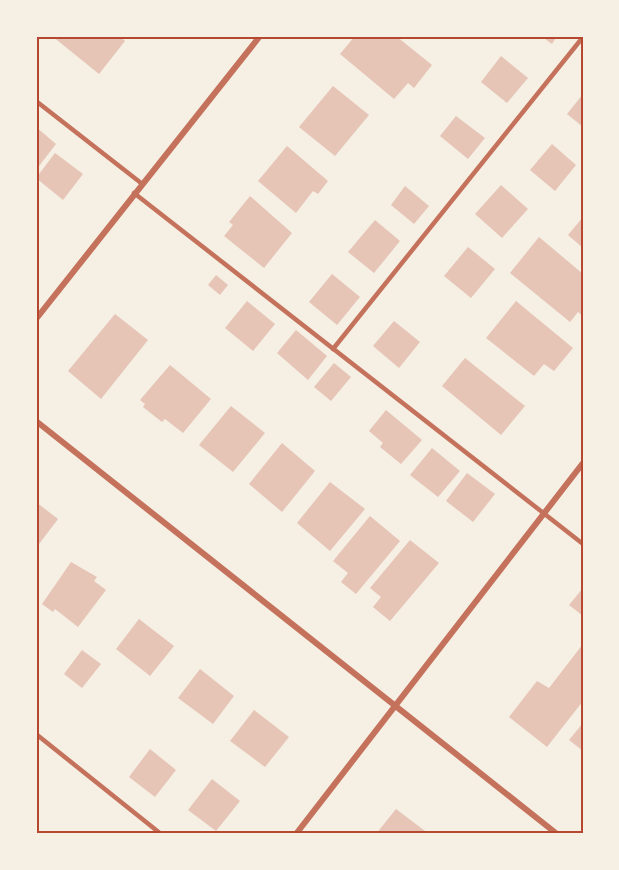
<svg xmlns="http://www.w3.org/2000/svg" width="619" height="870" font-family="Quicksand,sans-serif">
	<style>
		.building { fill: #e6c5b7 }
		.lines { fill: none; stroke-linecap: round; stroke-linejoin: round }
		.service { stroke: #c5725c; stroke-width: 4.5 }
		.minor { stroke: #c5725c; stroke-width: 6 }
		.neatline { fill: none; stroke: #b5482f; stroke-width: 2 }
	</style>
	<rect width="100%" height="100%" fill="#f6efe4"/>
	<g class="building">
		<path d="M52 36H119L125 41 99 74Z"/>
		<path d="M355 36H396L432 65 414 88 408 83 394 99 340 54Z"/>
		<path d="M541 36H557L552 44Z"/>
		<path d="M501 56 528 78 507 103 481 82Z"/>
		<path d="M333 86 369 115 335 156 299 127Z"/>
		<path d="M583 94V127L567 114Z"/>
		<path d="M456 116 485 138 468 159 440 136Z"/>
		<path d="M36 127 56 144 36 170Z"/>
		<path d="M552 144 576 165 555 191 530 170Z"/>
		<path d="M287 146 328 181 318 194 313 191 296 213 258 181Z"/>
		<path d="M55 153 83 174 63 200 36 178Z"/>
		<path d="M501 185 528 209 502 238 475 214Z"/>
		<path d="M405 186 429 206 414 224 391 205Z"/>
		<path d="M250 196 292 233 264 268 224 236 233 225 229 222Z"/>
		<path d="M583 217V248L568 235Z"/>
		<path d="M375 220 400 241 374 273 348 252Z"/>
		<path d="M539 237 583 274V316L578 312 570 322 510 273Z"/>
		<path d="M468 247 495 269 471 298 444 276Z"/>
		<path d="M332 274 360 297 337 325 309 302Z"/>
		<path d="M216 275 228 285 220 295 208 285Z"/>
		<path d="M247 301 275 324 253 351 225 328Z"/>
		<path d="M516 301 573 348 554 371 544 364 534 376 486 338Z"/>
		<path d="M115 314 148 340 101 399 68 371Z"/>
		<path d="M394 321 420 342 399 368 373 346Z"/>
		<path d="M296 330 327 356 308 380 277 353Z"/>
		<path d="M465 358 525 406 501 435 442 386Z"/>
		<path d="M334 363 351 377 331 401 314 387Z"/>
		<path d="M170 365 211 399 183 433 165 419 162 422 143 407 145 404 140 400Z"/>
		<path d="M231 406 265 433 233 472 199 445Z"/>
		<path d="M386 410 422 440 401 464 380 447 383 443 369 431Z"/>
		<path d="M282 443 315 471 282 512 249 484Z"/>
		<path d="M432 448 460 471 438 497 410 475Z"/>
		<path d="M467 473 495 494 473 522 446 501Z"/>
		<path d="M330 482 365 509 330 551 297 523Z"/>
		<path d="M36 502 58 519 36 548Z"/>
		<path d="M370 516 400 541 356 594 341 582 348 573 333 561Z"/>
		<path d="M410 540 439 563 390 621 373 607 381 597 370 588Z"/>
		<path d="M71 562 97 577 94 581 106 590 78 627 55 609 53 612 42 604Z"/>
		<path d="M583 588V616L569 605Z"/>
		<path d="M139 619 174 646 150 676 116 649Z"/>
		<path d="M583 644V701L547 747 509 717 537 681 549 688Z"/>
		<path d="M82 650 101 664 82 688 64 674Z"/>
		<path d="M200 669 234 696 213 724 178 698Z"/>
		<path d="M254 710 289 737 265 767 230 741Z"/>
		<path d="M583 723V751L569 740Z"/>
		<path d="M150 749 176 770 155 797 129 777Z"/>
		<path d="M212 779 240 801 216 831 188 810Z"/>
		<path d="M396 809 429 834H376Z"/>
	</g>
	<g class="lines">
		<g class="service">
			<path d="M36 101 141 183"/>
			<path d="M134 193 583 544"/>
			<path d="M333 349 583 37"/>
			<path d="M36 734 161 834"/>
		</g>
		<g class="minor">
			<path d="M36 319 260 36"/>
			<path d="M36 421 557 834"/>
			<path d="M296 834 583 463"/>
		</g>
	</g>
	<rect width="619" height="870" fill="none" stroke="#f6efe4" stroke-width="75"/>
	<rect x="38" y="38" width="544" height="794" class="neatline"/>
</svg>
